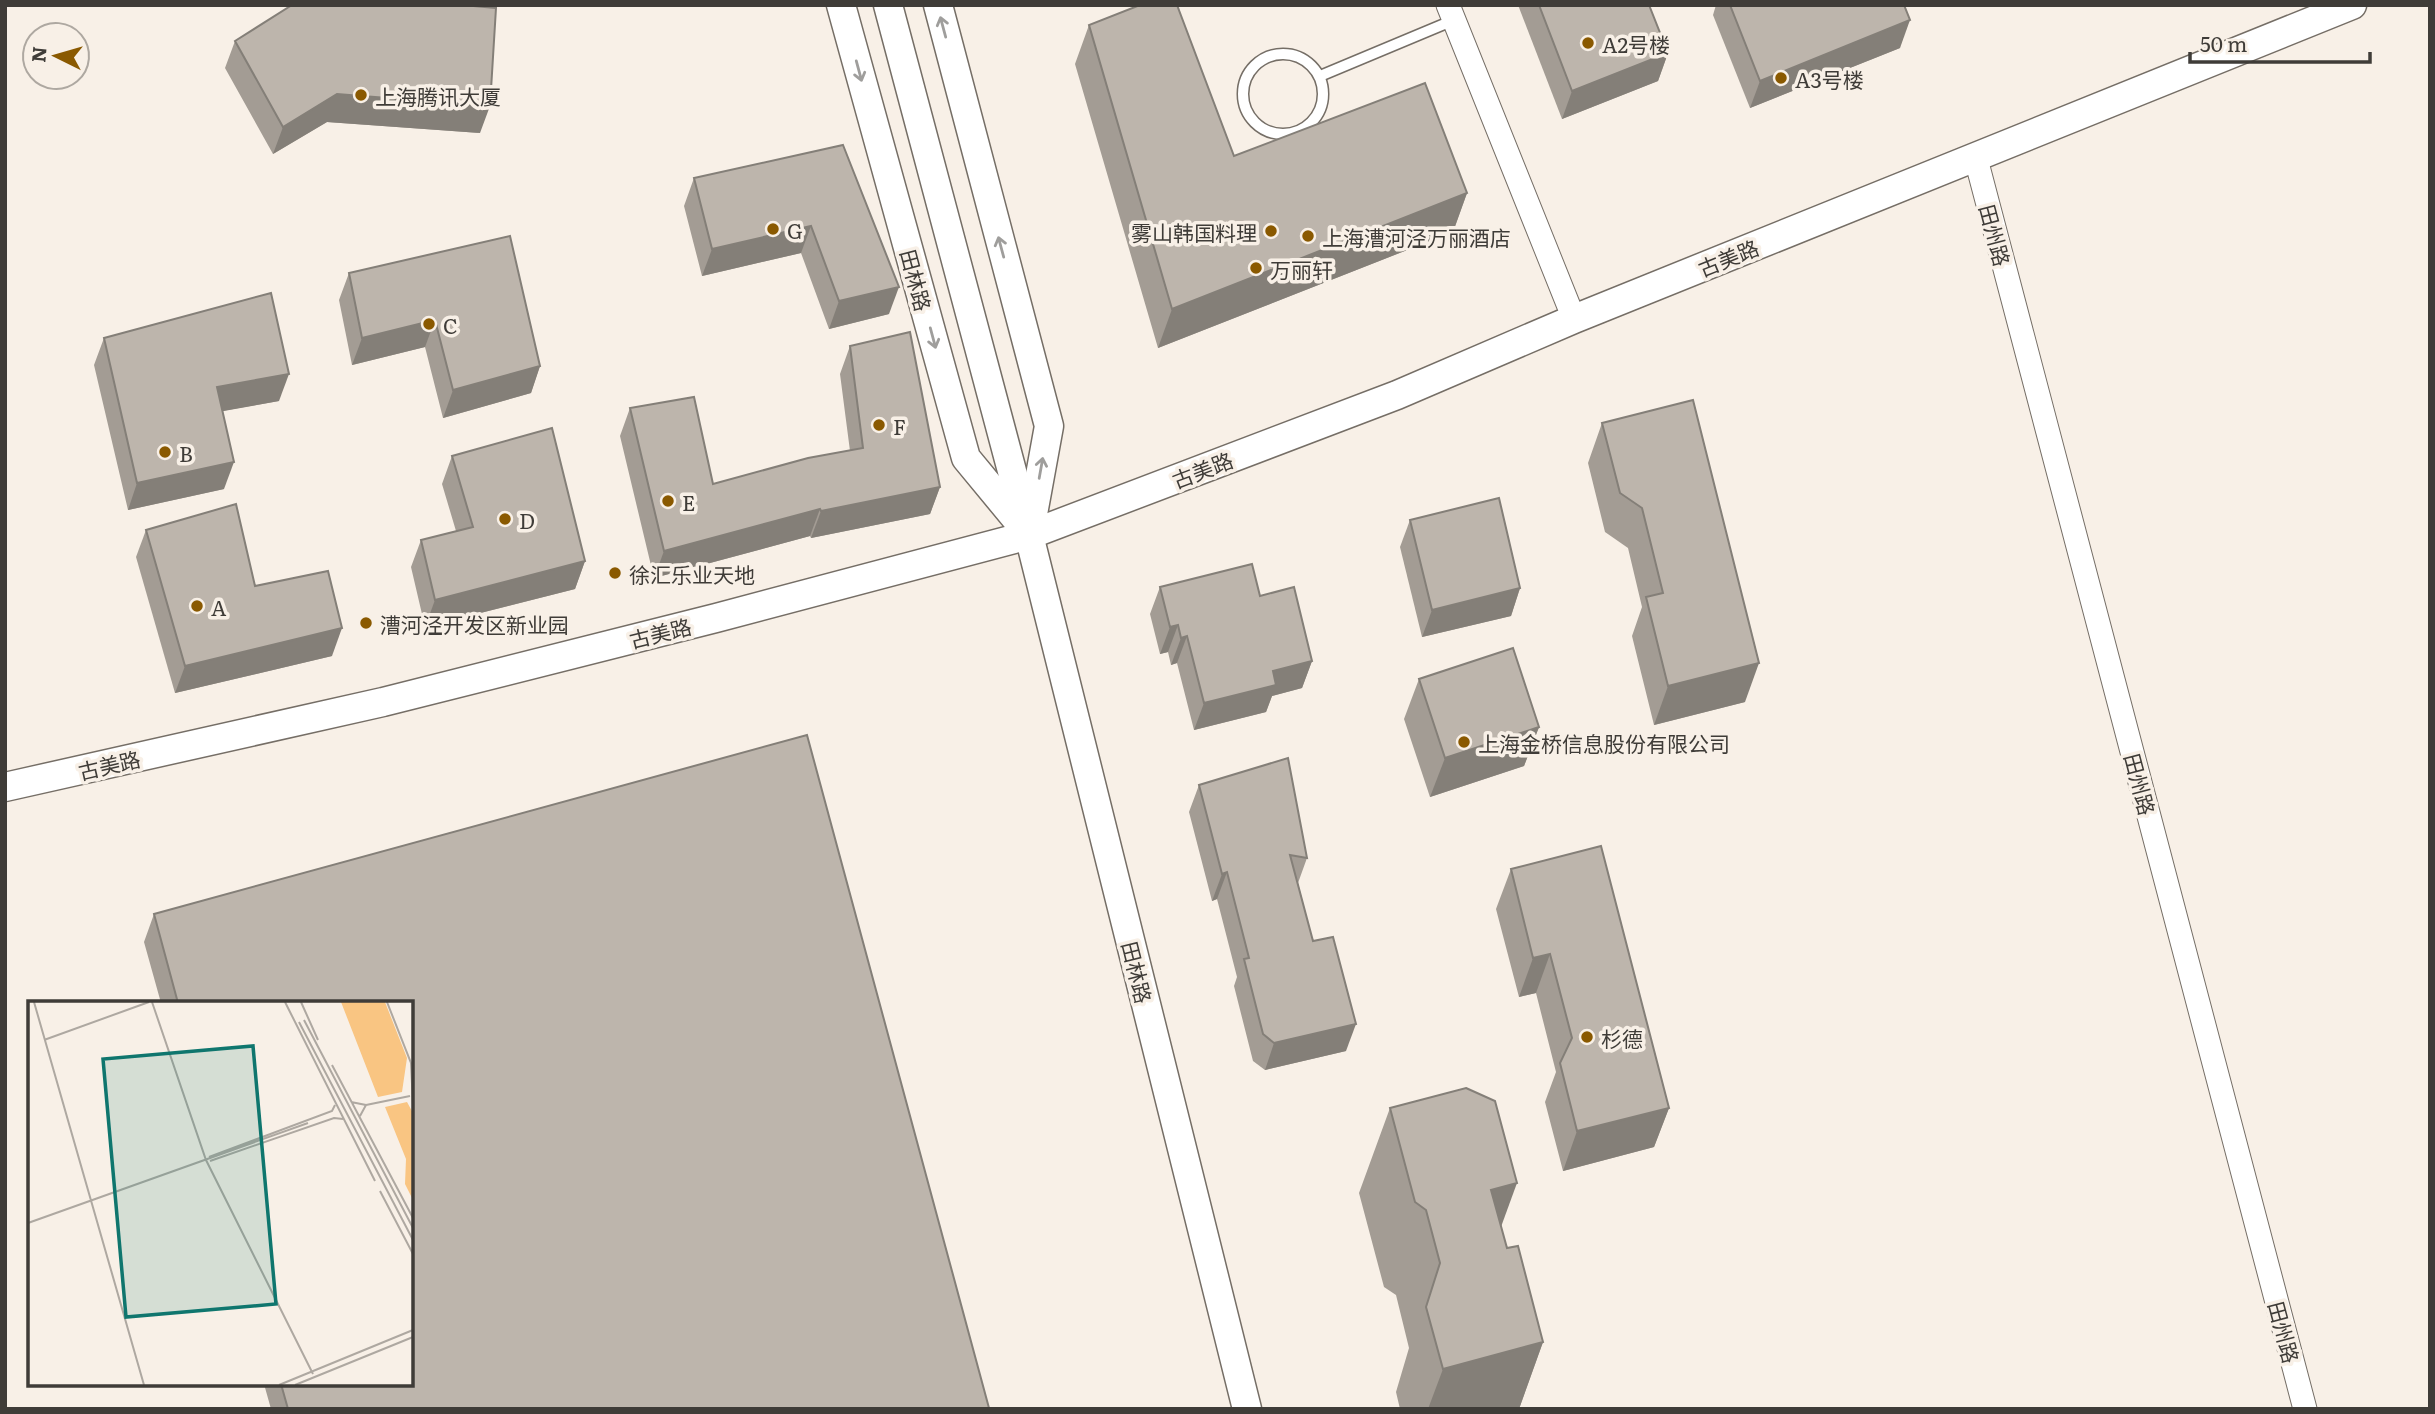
<svg xmlns="http://www.w3.org/2000/svg" width="2435" height="1414" font-family="Literata,'Noto Sans SC',serif">
	<style>
		.lines { fill: none; stroke-linecap: round; stroke-linejoin: round }
		.service-casing { stroke: #756e66; stroke-width: 13 }
		.minor-casing { stroke: #756e66; stroke-width: 25 }
		.tertiary-casing { stroke: #756e66; stroke-width: 31 }
		.service { stroke: #fff; stroke-width: 10 }
		.minor { stroke: #fff; stroke-width: 23 }
		.tertiary { stroke: #fff; stroke-width: 28 }
		.wall { fill: #a39c94 }
		.shaded-wall { fill: #847f78 }
		.building { fill: #bdb5ac; stroke: #847f78; stroke-width: 2 }
		.oneway { stroke: #9f9e9c }
		.poi-dot { fill: #8a5900; stroke: #f8f0e7; stroke-width: 2.5 }
		.labels { text-anchor: middle; dominant-baseline: central; stroke-width: 7; stroke-linejoin: round; paint-order: stroke }
		.poi-label { font-size: 21px; fill: #3f3c38; stroke: #f8f0e7; text-anchor: start }
		.street-label { font-size: 21px; fill: #3f3c38; stroke: #f8f0e7 }
		.inset-road { fill: none; stroke: #aea8a1; stroke-width: 2 }
		.view { fill: #0f766e; fill-opacity: 0.15; stroke: #0f766e; stroke-width: 3.5 }
		.inset-edge { fill: none; stroke: #3f3c38; stroke-width: 3.5 }
	</style>
	<rect width="100%" height="100%" fill="#f8f0e7"/>
	<g class="lines">
		<g class="service-casing">
			<g id="service">
				<circle cx="1283" cy="94" r="40"/>
				<path d="M1320 76 1454 20"/>
			</g>
		</g>
		<g class="minor-casing">
			<g id="minor">
				<path d="M1448 5 1574 319"/>
				<path d="M1976 159 2305 1409"/>
			</g>
		</g>
		<g class="tertiary-casing">
			<g id="tertiary">
				<path d="M841 5 966 458 1023 527"/>
				<path d="M888 5 1029 535 1247 1409"/>
				<path d="M938 5 1049 426 1031 525"/>
				<path d="M5 787 383 702 716 618 1029 535 1397 395 1574 319 2352 5"/>
			</g>
		</g>
		<use href="#service" class="service"/>
		<use href="#minor" class="minor"/>
		<use href="#tertiary" class="tertiary"/>
	</g>
	<g class="wall">
		<path d="M1518 5H1649L1668 53 1658 81 1562 119Z"/>
		<path d="M1716 5H1904L1900 48 1750 108 1713 15Z"/>
		<path d="M1089 25 1234 156 1467 193 1453 232 1158 348 1075 64Z"/>
		<path d="M235 41 480 133 327 122 273 154 225 68Z"/>
		<path d="M843 145 889 314 829 329 801 253 702 276 684 206 694 178Z"/>
		<path d="M349 273 540 366 531 393 443 418 425 347 352 365 339 300Z"/>
		<path d="M104 338 279 401 222 411 224 489 128 510 94 365Z"/>
		<path d="M850 346 940 487 930 514 811 538 810 536 654 578 620 436 630 408 713 484 850 451 840 374Z"/>
		<path d="M1602 423 1745 702 1654 725 1632 636 1642 607 1628 548 1605 532 1588 463Z"/>
		<path d="M452 456 585 561 575 589 425 627 411 567 421 540 456 531 442 484Z"/>
		<path d="M1410 520 1520 588 1511 616 1422 637 1400 547Z"/>
		<path d="M146 530 332 656 175 693 136 557Z"/>
		<path d="M1160 587 1260 596 1312 661 1302 688 1272 696 1266 712 1194 730 1177 663 1171 665 1168 652 1160 654 1150 614Z"/>
		<path d="M1419 679 1539 727 1524 766 1430 797 1404 719Z"/>
		<path d="M807 735 989 1409H271L264 1384H411V1003H161L144 942 154 914Z"/>
		<path d="M1199 785 1307 858 1298 883 1313 941 1346 1051 1265 1070 1253 1061 1234 986 1237 977 1217 899 1212 901 1189 812Z"/>
		<path d="M1511 869 1669 1108 1654 1147 1563 1171 1545 1102 1556 1072 1536 993 1519 997 1496 909Z"/>
		<path d="M1390 1108 1501 1226 1507 1248 1543 1342 1519 1409H1400L1396 1392 1409 1348 1396 1295 1384 1287 1359 1193Z"/>
	</g>
	<g class="shaded-wall">
		<path d="M1910 20 1900 48 1750 108 1760 81Z"/>
		<path d="M1668 53 1658 81 1562 119 1572 91Z"/>
		<path d="M337 94 490 106 480 133 327 122 273 154 283 127Z"/>
		<path d="M1467 193 1453 232 1158 348 1172 309Z"/>
		<path d="M811 226 801 253 702 276 712 249Z"/>
		<path d="M899 287 889 314 829 329 839 301Z"/>
		<path d="M435 320 425 347 352 365 362 338Z"/>
		<path d="M540 366 531 393 443 418 453 390Z"/>
		<path d="M289 374 279 401 207 414 217 387Z"/>
		<path d="M234 462 224 489 128 510 137 483Z"/>
		<path d="M940 487 930 514 811 538 821 511Z"/>
		<path d="M820 509 810 536 654 578 664 551Z"/>
		<path d="M585 561 575 589 425 627 435 600Z"/>
		<path d="M1520 588 1511 616 1422 637 1432 610Z"/>
		<path d="M1178 625 1168 652 1160 654 1170 627Z"/>
		<path d="M342 628 332 656 175 693 185 666Z"/>
		<path d="M1187 636 1177 663 1171 665 1181 638Z"/>
		<path d="M1312 661 1302 688 1272 696 1266 712 1194 730 1204 703 1273 671Z"/>
		<path d="M1759 663 1745 702 1654 725 1668 686Z"/>
		<path d="M1539 727 1524 766 1430 797 1445 758Z"/>
		<path d="M1227 872 1217 899 1212 901 1222 874Z"/>
		<path d="M1550 954 1536 993 1519 997 1533 958Z"/>
		<path d="M1356 1024 1346 1051 1265 1070 1274 1043Z"/>
		<path d="M1669 1108 1654 1147 1563 1171 1577 1131Z"/>
		<path d="M1517 1183 1486 1268 1491 1190Z"/>
		<path d="M1543 1342 1519 1409H1428L1443 1369Z"/>
	</g>
	<g class="building">
		<path d="M292 5H462L496 8 490 106 337 94 283 127 235 41Z"/>
		<path d="M1140 5H1177L1234 156 1425 83 1467 193 1172 309 1089 25Z"/>
		<path d="M1539 5H1649L1668 53 1572 91Z"/>
		<path d="M1730 5H1904L1910 20 1760 81Z"/>
		<path d="M843 145 899 287 839 301 811 226 712 249 694 178Z"/>
		<path d="M510 236 540 366 453 390 435 320 362 338 349 273Z"/>
		<path d="M271 293 289 374 217 387 234 462 137 483 104 338Z"/>
		<path d="M910 332 940 487 821 511 820 509 664 551 630 408 694 397 713 484 808 458 863 448 850 346Z"/>
		<path d="M1693 400 1759 663 1668 686 1646 597 1663 593 1642 508 1620 493 1602 423Z"/>
		<path d="M552 428 585 561 435 600 421 540 473 527 452 456Z"/>
		<path d="M1499 498 1520 588 1432 610 1410 520Z"/>
		<path d="M236 504 255 586 328 571 342 628 185 666 146 530Z"/>
		<path d="M1252 564 1260 596 1294 587 1312 661 1273 671 1276 685 1204 703 1187 636 1181 638 1178 625 1170 627 1160 587Z"/>
		<path d="M1513 648 1539 727 1445 758 1419 679Z"/>
		<path d="M807 735 989 1408 288 1409 281 1384H411V1003H178L154 914Z"/>
		<path d="M1288 758 1307 858 1290 855 1313 941 1333 937 1356 1024 1274 1043 1263 1034 1244 959 1249 958 1227 872 1222 874 1199 785Z"/>
		<path d="M1601 846 1669 1108 1577 1131 1560 1063 1572 1038 1550 954 1533 958 1511 869Z"/>
		<path d="M1466 1088 1495 1101 1517 1183 1491 1190 1507 1248 1518 1246 1543 1342 1443 1369 1426 1307 1440 1263 1426 1210 1415 1202 1390 1108Z"/>
	</g>
	<defs><path id="oneway-shaft" d="M-6 0H5M1.5-3L5.5 0L1.5 3" fill="none" stroke-width="1.6" stroke-linecap="round" stroke-linejoin="round" transform="scale(1.75)"/></defs>
	<g class="oneway">
		<use href="#oneway-shaft" transform="translate(943 27) rotate(-105)"/>
		<use href="#oneway-shaft" transform="translate(859 71) rotate(75)"/>
		<use href="#oneway-shaft" transform="translate(1001 247) rotate(-105)"/>
		<use href="#oneway-shaft" transform="translate(933 338) rotate(75)"/>
		<use href="#oneway-shaft" transform="translate(1041 468) rotate(-80)"/>
	</g>
	<g class="poi-dot">
		<circle cx="1588" cy="43" r="7"/>
		<circle cx="1781" cy="78" r="7"/>
		<circle cx="361" cy="95" r="7"/>
		<circle cx="773" cy="229" r="7"/>
		<circle cx="1271" cy="231" r="7"/>
		<circle cx="1308" cy="236" r="7"/>
		<circle cx="1256" cy="268" r="7"/>
		<circle cx="429" cy="324" r="7"/>
		<circle cx="879" cy="425" r="7"/>
		<circle cx="165" cy="452" r="7"/>
		<circle cx="668" cy="501" r="7"/>
		<circle cx="505" cy="519" r="7"/>
		<circle cx="615" cy="573" r="7"/>
		<circle cx="197" cy="606" r="7"/>
		<circle cx="366" cy="623" r="7"/>
		<circle cx="1464" cy="742" r="7"/>
		<circle cx="1587" cy="1037" r="7"/>
	</g>
	<g class="labels">
		<g class="poi-label">
			<text x="1602" y="43">A2号楼</text>
			<text x="1795" y="78">A3号楼</text>
			<text x="375" y="95">上海腾讯大厦</text>
			<text x="787" y="229">G</text>
			<text x="1257" y="231" text-anchor="end">雾山韩国料理</text>
			<text x="1322" y="236">上海漕河泾万丽酒店</text>
			<text x="1270" y="268">万丽轩</text>
			<text x="443" y="324">C</text>
			<text x="893" y="425">F</text>
			<text x="179" y="452">B</text>
			<text x="682" y="501">E</text>
			<text x="519" y="519">D</text>
			<text x="629" y="573">徐汇乐业天地</text>
			<text x="211" y="606">A</text>
			<text x="380" y="623">漕河泾开发区新业园</text>
			<text x="1478" y="742">上海金桥信息股份有限公司</text>
			<text x="1601" y="1037">杉德</text>
		</g>
		<g class="street-label">
			<text transform="translate(1996 235) rotate(75)">田州路</text>
			<text transform="translate(1728 257) rotate(-22)">古美路</text>
			<text transform="translate(917 280) rotate(75)">田林路</text>
			<text transform="translate(1202 469) rotate(-21)">古美路</text>
			<text transform="translate(660 632) rotate(-14)">古美路</text>
			<text transform="translate(109 764) rotate(-13)">古美路</text>
			<text transform="translate(2141 784) rotate(75)">田州路</text>
			<text transform="translate(1138 972) rotate(76)">田林路</text>
			<text transform="translate(2285 1332) rotate(75)">田州路</text>
		</g>
	</g>
	<g transform="translate(28 1001)">
		<rect width="385" height="385" fill="#f8f0e7"/>
		<path d="M313 1H357L379 57 374 91 350 96ZM379 101 385 112V199L377 183 378 158 357 106Z" fill="#f9c582"/>
		<path class="inset-road" d="M6 1 116 384M124 1 178 159 285 373M257 1 347 180M273 1 290 39M359 1 383 62 385 104M276 19 385 227M271 21 385 239M16 39 121 1M304 64 385 217M323 101 338 104 332 115M338 104 382 95M181 156 304 110 307 104M182 160 306 117 315 118M352 190 385 253M0 222 280 122M251 384 385 329M267 384 385 336"/>
		<path class="view" d="M225 45 248 303 98 316 75 58Z"/>
		<rect width="385" height="385" class="inset-edge"/>
	</g>
	<rect width="2435" height="1414" fill="none" stroke="#3f3c38" stroke-width="14"/>
	<g transform="translate(56 56) rotate(275)"><circle r="33" fill="#f8f0e7" stroke="#aea8a1" stroke-width="2"/>
	<path d="M0-5L12 26L0 18L-12 26Z" fill="#8a5900"/>
	<text y="-10" font-size="19" font-weight="bold" text-anchor="middle" fill="#3f3c38">N</text>
	</g>
	<path d="M2190 52v10h180v-10" fill="none" stroke="#3f3c38" stroke-width="3.5"/>
	<text x="2200" y="52" font-size="21" fill="#3f3c38" stroke="#f8f0e7" stroke-width="5" paint-order="stroke">50 m</text>
</svg>
